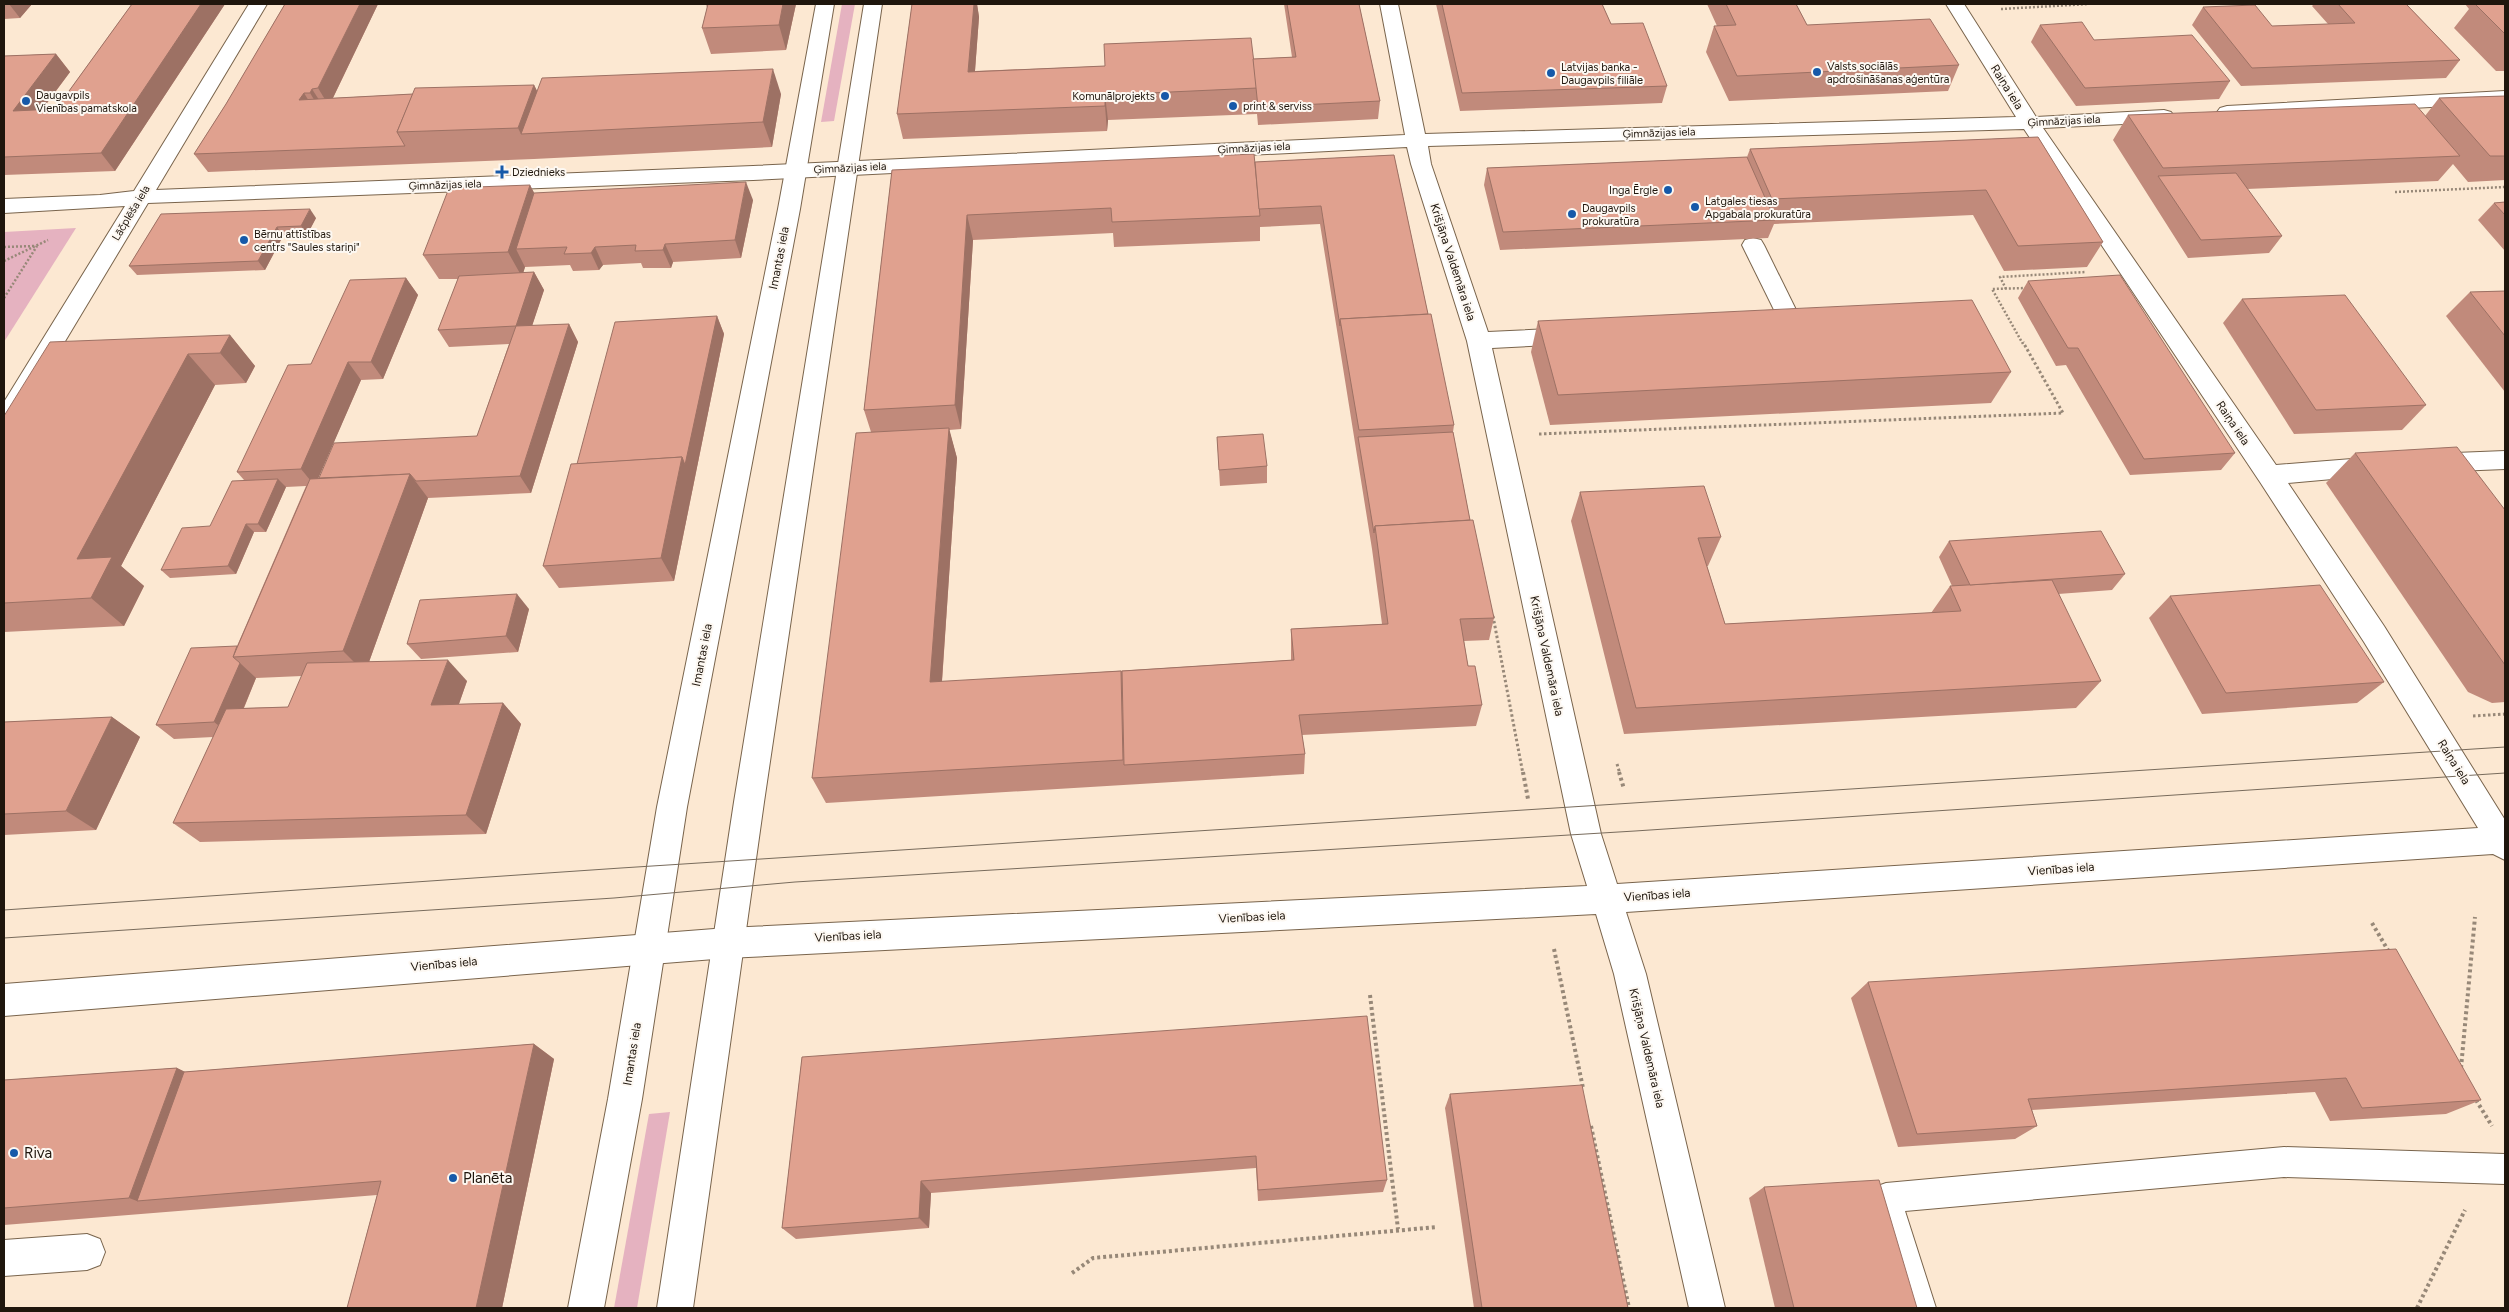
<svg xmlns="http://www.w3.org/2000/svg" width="2509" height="1312" font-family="Figtree,sans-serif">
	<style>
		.green { fill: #e5b2c0 }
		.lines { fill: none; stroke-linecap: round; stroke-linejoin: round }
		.service-casing { stroke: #79644c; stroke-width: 2 }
		.minor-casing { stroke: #79644c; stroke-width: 2 }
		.tertiary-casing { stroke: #79644c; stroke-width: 2 }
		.path-far2 { stroke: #978878; stroke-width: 2.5; stroke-dasharray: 2 2; stroke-linecap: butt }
		.path-far1 { stroke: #978878; stroke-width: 3; stroke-dasharray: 2.5 2.5; stroke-linecap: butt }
		.path { stroke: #978878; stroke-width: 4; stroke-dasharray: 3 3; stroke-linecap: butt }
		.service { fill: #fff; fill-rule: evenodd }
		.minor { fill: #fff; fill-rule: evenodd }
		.tertiary { fill: #fff; fill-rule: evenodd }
		.tram { stroke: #786b5c; stroke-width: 1 }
		.wall { fill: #c18a7b; fill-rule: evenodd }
		.shaded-wall { fill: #9d7164 }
		.building { fill: #e0a18f; stroke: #9d7164 }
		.poi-dot { fill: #1659a9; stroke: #fdf8f2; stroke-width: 2 }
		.labels { text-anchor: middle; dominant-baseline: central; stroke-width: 4; stroke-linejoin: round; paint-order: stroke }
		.far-poi-label { font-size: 11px; fill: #1f160d; stroke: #fdf8f2; text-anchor: start }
		.far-street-label { font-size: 11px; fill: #1f160d; stroke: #fdf8f2 }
		.street-label { font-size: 12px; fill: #1f160d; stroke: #fdf8f2 }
		.near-poi-label { font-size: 15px; fill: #1f160d; stroke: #fdf8f2; text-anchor: start }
	</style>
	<rect width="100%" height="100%" fill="#fce8d2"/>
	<g class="green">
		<path d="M842 4H855L834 121 821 122Z"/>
		<path d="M76 228 4 342V232Z"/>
		<path d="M670 1112 637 1308H614L649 1114Z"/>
	</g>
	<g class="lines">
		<g class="service-casing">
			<path id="service" d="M2284 1147 2505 1154V1184L2284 1177 1905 1211 1936 1308H1904L1871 1198 1875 1187 1886 1183Z"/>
		</g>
		<g class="minor-casing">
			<g id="minor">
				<path d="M249 4H267L156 190 753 166 1405 135 1380 4H1398L1425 134 2016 117 1946 4H1964L2036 117 2164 110 2171 112 2174 116 2171 120 2164 122 2043 128 2276 465 2377 457 2386 459 2389 466 2386 473 2377 475 2288 483 2384 626 2505 820V860L2493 854 1626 912 1646 974 1725 1308H1689L1614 974 1596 914 727 958 4 1016V984L727 928 1587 886 1571 834 1467 341 1411 164 1407 147 753 180 148 203 13 428 4 431V402L125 206 4 213V199L100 195 134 191ZM2024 129 2260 482 2364 642 2478 828 1617 884 1601 834 1492 348 1570 344 1578 342 1582 336 1578 330 1570 328 1488 332 1431 164 1428 146Z"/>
				<path d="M2505 91V103L2227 118 2220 116 2217 112 2220 108 2227 106Z"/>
				<path d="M1753 238 1761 240 1764 245 1803 324 1800 330 1792 332 1784 330 1781 324 1742 245 1745 240Z"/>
				<path d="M2505 451V469L2430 472 2421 470 2418 463 2421 456 2430 454Z"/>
				<path d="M87 1234 100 1239 105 1252 100 1265 87 1270 4 1276V1240Z"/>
			</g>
		</g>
		<g class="tertiary-casing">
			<g id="tertiary">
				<path d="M816 4H834L800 209 687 807 642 1099 604 1308H568L608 1099 657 807 778 209Z"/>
				<path d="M864 4H882L764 802 693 1308H657L734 802Z"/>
			</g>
		</g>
		<g class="path-far2">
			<path d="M2001 9 2089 4"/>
			<path d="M2395 192 2505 187"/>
			<path d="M4 247 34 246"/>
			<path d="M4 261 48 240"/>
			<path d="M2006 289 2000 277 2085 272"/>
			<path d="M4 298 37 246"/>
			<path d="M2023 344 1992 289 2026 288"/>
		</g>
		<g class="path-far1">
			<path d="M1539 434 2063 413 2023 342"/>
			<path d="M1493 616 1523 774"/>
			<path d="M2473 716 2505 714"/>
			<path d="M1617 764 1620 774"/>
		</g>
		<g class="path">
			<path d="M1523 772 1528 799"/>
			<path d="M1619 772 1624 789"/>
			<path d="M2372 923 2389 952"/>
			<path d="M1554 949 1583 1088"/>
			<path d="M1370 995 1398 1229"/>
			<path d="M2461 1068 2475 917"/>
			<path d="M2476 1100 2492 1126"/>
			<path d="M1591 1126 1629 1308"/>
			<path d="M1072 1273 1093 1258 1437 1227"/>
			<path d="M2417 1308 2465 1210"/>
		</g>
		<use href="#service" class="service"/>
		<use href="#minor" class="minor"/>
		<use href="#tertiary" class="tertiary"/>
		<g class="tram">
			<path d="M4 910 621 868 2505 747"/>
			<path d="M4 938 614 898 795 882 1635 831 2505 773"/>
		</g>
	</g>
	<g class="wall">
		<path d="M4 4H32L20 18 4 19Z"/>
		<path d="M132 4H225L115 171 4 175V56L56 54 70 72 42 110 56 109Z"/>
		<path d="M285 4H378L333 98 413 94 534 85 537 91 781 94 772 147 534 159 208 172 194 154 226 104Z"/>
		<path d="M706 4H796L786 50 711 54 702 28 707 8Z"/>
		<path d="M912 4H977L979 17 975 71 1105 66 1292 57 1284 4H1359L1380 101 1378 119 1258 125 1257 114 1108 120 1107 131 903 139 897 114Z"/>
		<path d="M1436 4H1602L1611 24 1667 86 1662 103 1460 111Z"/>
		<path d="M1707 4H1796L1807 25 1959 65 1948 91 1729 101 1706 52 1714 26H1717Z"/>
		<path d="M2314 4H2406L2460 60 2446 78 2241 86 2192 25 2203 7 2272 26 2328 24 2312 6Z"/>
		<path d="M2465 4H2505V71H2496L2454 28 2469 9Z"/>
		<path d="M2040 25 2094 40 2230 81 2219 99 2076 106 2031 42Z"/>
		<path d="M2505 96V180L2468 182 2453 164 2438 181 2247 189 2282 236 2269 253 2188 258 2113 140 2128 115 2425 116 2439 98Z"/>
		<path d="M2038 137 2103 242 2087 267 2004 271 1973 215 1774 224 1768 238 1500 250 1484 185 1487 168 1747 157 1750 149Z"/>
		<path d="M1394 155 1428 314 1454 425 1453 432 1470 520 1494 618 1489 640 1464 641 1468 666 1482 705 1476 726 1302 735 1305 754 1304 774 826 803 812 778 871 432 864 410 892 170 1255 162ZM1320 224 1372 549 1382 624 1291 629V660L942 682 957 458 949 430 961 429 973 240 1113 233 1114 247 1260 241V227Z"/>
		<path d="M530 185 534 193 753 200 741 258 673 262 671 268H643L641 263 603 265 599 270 573 271 570 265 525 267 523 273 534 272 544 290 532 326 569 324 578 342 531 493 428 498 369 662 467 681 459 704 503 703 521 724 486 834 200 842 173 823 213 737 174 739 156 725 237 646 306 486 286 487 266 532H254L236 574 170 578 161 570 210 526 244 480 237 472 311 364 406 278 418 295 383 379 361 380 318 478 477 436 509 344 449 347 438 330 458 279H439L423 255ZM302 676 288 707 244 708 256 678Z"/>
		<path d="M2505 202V251L2478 220 2494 203Z"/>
		<path d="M161 214 316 218 307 235 283 236 265 270 137 275 129 266Z"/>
		<path d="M2028 281 2235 453 2221 470 2130 475 2066 365 2056 366 2018 298Z"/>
		<path d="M2505 291V392L2446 316 2470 292Z"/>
		<path d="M2242 299 2426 405 2402 430 2294 434 2223 323Z"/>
		<path d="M717 316 724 334 674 581 559 588 543 566 577 464Z"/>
		<path d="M1538 321 2011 372 1991 403 1550 425 1531 352Z"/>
		<path d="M230 335 255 366 246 383 215 385 121 566 144 586 124 626 4 632V416Z"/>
		<path d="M1217 437 1267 466V483L1220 486Z"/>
		<path d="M2355 453 2505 510V702L2492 703 2468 692 2326 483Z"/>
		<path d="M1580 492 1721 537 1708 566H1707L1725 624 1931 613 1950 586H1952L1939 557 1949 541 2125 574 2112 590 2058 594 2101 681 2076 708 1624 734 1571 521Z"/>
		<path d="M2170 596 2384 682 2357 703 2202 714 2149 618Z"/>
		<path d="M529 609 518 652 421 659 407 644Z"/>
		<path d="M112 717 140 737 96 830 4 835V722Z"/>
		<path d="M1868 982 2481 1100 2446 1114 2330 1121 2315 1092 2032 1110 2037 1126 2015 1139 1898 1147 1851 998Z"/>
		<path d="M534 1044 554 1059 502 1308H347L377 1195 4 1225V1080L177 1068 184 1072Z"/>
		<path d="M802 1057 1387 1180 1383 1192 1258 1201 1256 1168 931 1193 929 1228 796 1239 782 1228Z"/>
		<path d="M1450 1094 1628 1308H1474L1445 1108Z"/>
		<path d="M1764 1187 1917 1308H1775L1749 1198Z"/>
	</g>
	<g class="shaded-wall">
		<path d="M9 4H32L20 18Z"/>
		<path d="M201 4H225L115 171 101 153Z"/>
		<path d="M360 4H378L329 106 318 88Z"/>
		<path d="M783 4H796L786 50 779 25Z"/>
		<path d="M974 4H977L979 17 973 97 968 72Z"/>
		<path d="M56 54 70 72 28 128 13 111Z"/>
		<path d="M773 69 781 94 772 147 763 122Z"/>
		<path d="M534 85 550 116 521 134 518 128Z"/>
		<path d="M312 89 323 106 321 111 310 93Z"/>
		<path d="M304 93 315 111 299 100Z"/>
		<path d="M1105 95 1108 120 1107 131 1105 106Z"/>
		<path d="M746 182 753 200 741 258 735 240Z"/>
		<path d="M530 185 543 210 516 249 525 267 522 277 508 252Z"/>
		<path d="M310 209 316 218 307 235 301 226Z"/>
		<path d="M967 215 973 240 961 429 955 405Z"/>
		<path d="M277 227 283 236 265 270 258 261Z"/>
		<path d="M665 244 673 262 671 268 663 250Z"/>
		<path d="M595 247 603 265 599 270 591 253Z"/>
		<path d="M534 272 544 290 526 344 516 326Z"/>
		<path d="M406 278 418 295 383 379 371 362Z"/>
		<path d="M717 316 724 334 674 581 661 558 682 457Z"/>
		<path d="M569 324 578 342 531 493 520 476Z"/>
		<path d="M230 335 255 366 246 383 220 353Z"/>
		<path d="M188 354 215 385 121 566 144 586 124 626 91 598 77 559Z"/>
		<path d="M348 362 361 380 315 486 301 469Z"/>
		<path d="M949 428 957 458 940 709 930 682Z"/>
		<path d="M410 474 428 498 365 673 343 651Z"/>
		<path d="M278 479 286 487 266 532 258 524Z"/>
		<path d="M246 524 254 532 236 574 228 566Z"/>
		<path d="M517 594 529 609 518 652 506 636Z"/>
		<path d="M448 660 467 681 451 726 431 705Z"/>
		<path d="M240 663 256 678 232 736 214 722Z"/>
		<path d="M503 703 521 724 486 834 466 815Z"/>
		<path d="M112 717 140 737 96 830 66 811Z"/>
		<path d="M534 1044 554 1059 502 1308H476Z"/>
		<path d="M177 1068 215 1086 137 1201 129 1198Z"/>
		<path d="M921 1181 931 1193 929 1228 919 1218Z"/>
	</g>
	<g class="building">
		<path d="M132 4H201L101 153 4 157V56L56 54 13 111 56 109Z"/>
		<path d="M285 4H360L318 88 312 89 310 93H304L299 100 413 94 397 132 405 146 194 154 226 104Z"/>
		<path d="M708 4H783L779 25 702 28Z"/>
		<path d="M912 4H974L968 72 1105 66 1104 44 1251 38 1257 88 1105 95V106L897 114Z"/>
		<path d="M1287 4H1359L1380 101 1258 107 1253 59 1296 57Z"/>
		<path d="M1442 4H1602L1611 24 1643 23 1667 86 1462 93Z"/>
		<path d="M1726 4H1796L1807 25 1930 19 1959 65 1737 76 1714 26 1736 25Z"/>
		<path d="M2338 4H2406L2460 60 2252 68 2203 7 2255 5 2272 26 2355 23Z"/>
		<path d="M2475 4H2505V34Z"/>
		<path d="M2082 22 2094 40 2192 35 2230 81 2085 88 2040 25Z"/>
		<path d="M773 69 763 122 521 134 542 78Z"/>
		<path d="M534 85 518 128 397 132 415 88Z"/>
		<path d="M2505 96V156H2490L2439 98Z"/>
		<path d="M2415 104 2460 156 2163 168 2128 115Z"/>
		<path d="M2038 137 2103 242 2018 246 1986 190 1772 199 1750 149Z"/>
		<path d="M1254 154 1260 216 1112 222 1111 208 967 215 955 405 864 410 892 170Z"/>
		<path d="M1394 155 1428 314 1340 319V326L1321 206 1259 209 1255 162Z"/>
		<path d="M1747 157 1775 220 1503 232 1487 168Z"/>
		<path d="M2236 173 2282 236 2201 240 2158 176Z"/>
		<path d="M746 182 735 240 665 244 663 250 635 251 636 245 595 247 591 253 564 254 567 247 516 249 534 193Z"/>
		<path d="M530 185 508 252 423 255 449 188Z"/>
		<path d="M2505 202V215L2494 203Z"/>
		<path d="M310 209 301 226 277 227 258 261 129 266 161 214Z"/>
		<path d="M534 272 516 326 438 330 459 276Z"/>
		<path d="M2120 275 2235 453 2144 459 2078 348H2068L2028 281Z"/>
		<path d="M406 278 371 362H348L301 469 237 472 288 365 311 364 350 280Z"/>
		<path d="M2505 291V336L2470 292Z"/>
		<path d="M2345 295 2426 405 2316 410 2242 299Z"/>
		<path d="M1972 300 2011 372 1558 395 1538 321Z"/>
		<path d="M1431 314 1454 425 1359 430 1340 319Z"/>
		<path d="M717 316 685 465 682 457 577 464 615 322Z"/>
		<path d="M569 324 520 476 416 481 410 474 319 478 334 443 477 436 516 326Z"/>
		<path d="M230 335 220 353 188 354 77 559 112 557 91 598 4 603V416L50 342Z"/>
		<path d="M949 428 930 682 1121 671 1123 760 812 778 856 433Z"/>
		<path d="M1453 432 1470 520 1375 526 1374 533 1358 437Z"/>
		<path d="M1263 434 1267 466 1219 470 1217 437Z"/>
		<path d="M2457 447 2505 510V665L2355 453Z"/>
		<path d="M682 457 661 558 543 566 571 464Z"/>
		<path d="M410 474 343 651 233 657 310 479Z"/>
		<path d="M278 479 258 524H246L228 566 161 570 182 528 210 526 232 481Z"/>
		<path d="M1704 486 1721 537 1698 538 1725 624 1961 611 1950 586 2052 580 2101 681 1636 708 1580 492Z"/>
		<path d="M1473 520 1494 618 1460 619 1468 666H1475L1482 705 1299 715 1305 754 1124 765 1122 671 1294 660 1291 629 1388 624 1375 526Z"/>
		<path d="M2101 531 2125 574 1970 585 1949 541Z"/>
		<path d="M2320 585 2384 682 2226 693 2170 596Z"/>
		<path d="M517 594 506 636 407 644 420 600Z"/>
		<path d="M237 646 233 657 240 663 214 722 156 725 191 648Z"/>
		<path d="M448 660 431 705 503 703 466 815 173 823 226 709 288 707 307 663Z"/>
		<path d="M112 717 66 811 4 814V722Z"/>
		<path d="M2396 949 2481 1100 2362 1108 2346 1078 2028 1099 2037 1126 1917 1134 1868 982Z"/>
		<path d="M1367 1016 1387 1180 1258 1190 1256 1156 921 1181 919 1218 782 1228 802 1057Z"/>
		<path d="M534 1044 476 1308H347L381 1181 137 1201 184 1072Z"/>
		<path d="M177 1068 129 1198 4 1208V1080Z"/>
		<path d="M1582 1085 1628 1308H1482L1450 1094Z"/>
		<path d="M1879 1180 1917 1308H1794L1764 1187Z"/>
	</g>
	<g class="poi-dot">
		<circle cx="1817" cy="72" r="5"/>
		<circle cx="1551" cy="73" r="5"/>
		<circle cx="1165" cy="96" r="5"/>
		<circle cx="26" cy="101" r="5"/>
		<circle cx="1233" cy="106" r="5"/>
		<path d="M499.5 164.5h5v5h5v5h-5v5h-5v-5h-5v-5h5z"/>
		<circle cx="1668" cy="190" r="5"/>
		<circle cx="1695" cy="207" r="5"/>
		<circle cx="1572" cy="214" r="5"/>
		<circle cx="244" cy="240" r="5"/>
		<circle cx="14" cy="1153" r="5"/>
		<circle cx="453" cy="1178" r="5"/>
	</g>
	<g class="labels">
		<g class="far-poi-label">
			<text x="1827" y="66">Valsts sociālās<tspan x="1827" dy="13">apdrošināšanas aģentūra</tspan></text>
			<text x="1561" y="67">Latvijas banka -<tspan x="1561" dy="13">Daugavpils filiāle</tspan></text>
			<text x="36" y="95">Daugavpils<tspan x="36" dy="13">Vienības pamatskola</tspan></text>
			<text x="1155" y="96" text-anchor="end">Komunālprojekts</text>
			<text x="1243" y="106">print &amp; serviss</text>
			<text x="512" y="172">Dziednieks</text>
			<text x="1658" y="190" text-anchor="end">Inga Ērgle</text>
			<text x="1705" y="201">Latgales tiesas<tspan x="1705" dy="13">Apgabala prokuratūra</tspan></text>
			<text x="1582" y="208">Daugavpils<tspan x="1582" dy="13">prokuratūra</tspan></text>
			<text x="254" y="234">Bērnu attīstības<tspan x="254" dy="13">centrs "Saules stariņi"</tspan></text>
		</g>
		<g class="far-street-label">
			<text transform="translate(2064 121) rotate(-3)">Ģimnāzijas iela</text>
			<text transform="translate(1659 133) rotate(-2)">Ģimnāzijas iela</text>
			<text transform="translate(1254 148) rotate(-3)">Ģimnāzijas iela</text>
			<text transform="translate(850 168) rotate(-3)">Ģimnāzijas iela</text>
			<text transform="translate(445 185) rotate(-2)">Ģimnāzijas iela</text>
			<text transform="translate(131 213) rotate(-59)">Lāčplēša iela</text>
		</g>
		<g class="street-label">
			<text transform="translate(2007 87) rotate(58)">Raiņa iela</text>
			<text transform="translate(779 258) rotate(-79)">Imantas iela</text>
			<text transform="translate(1453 262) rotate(72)">Krišjāņa Valdemāra iela</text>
			<text transform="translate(2233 423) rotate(56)">Raiņa iela</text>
			<text transform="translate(702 655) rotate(-79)">Imantas iela</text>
			<text transform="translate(1547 656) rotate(78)">Krišjāņa Valdemāra iela</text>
			<text transform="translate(2454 762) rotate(58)">Raiņa iela</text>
			<text transform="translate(2061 869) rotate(-4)">Vienības iela</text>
			<text transform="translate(1657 895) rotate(-4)">Vienības iela</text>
			<text transform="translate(1252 917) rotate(-3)">Vienības iela</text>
			<text transform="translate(848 936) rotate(-3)">Vienības iela</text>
			<text transform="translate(444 964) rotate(-5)">Vienības iela</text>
			<text transform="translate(1647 1048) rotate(77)">Krišjāņa Valdemāra iela</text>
			<text transform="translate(632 1054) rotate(-81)">Imantas iela</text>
		</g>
		<g class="near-poi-label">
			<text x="24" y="1153">Riva</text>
			<text x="463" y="1178">Planēta</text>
		</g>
	</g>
	<rect width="2509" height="1312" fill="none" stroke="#1f160d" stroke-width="10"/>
</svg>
